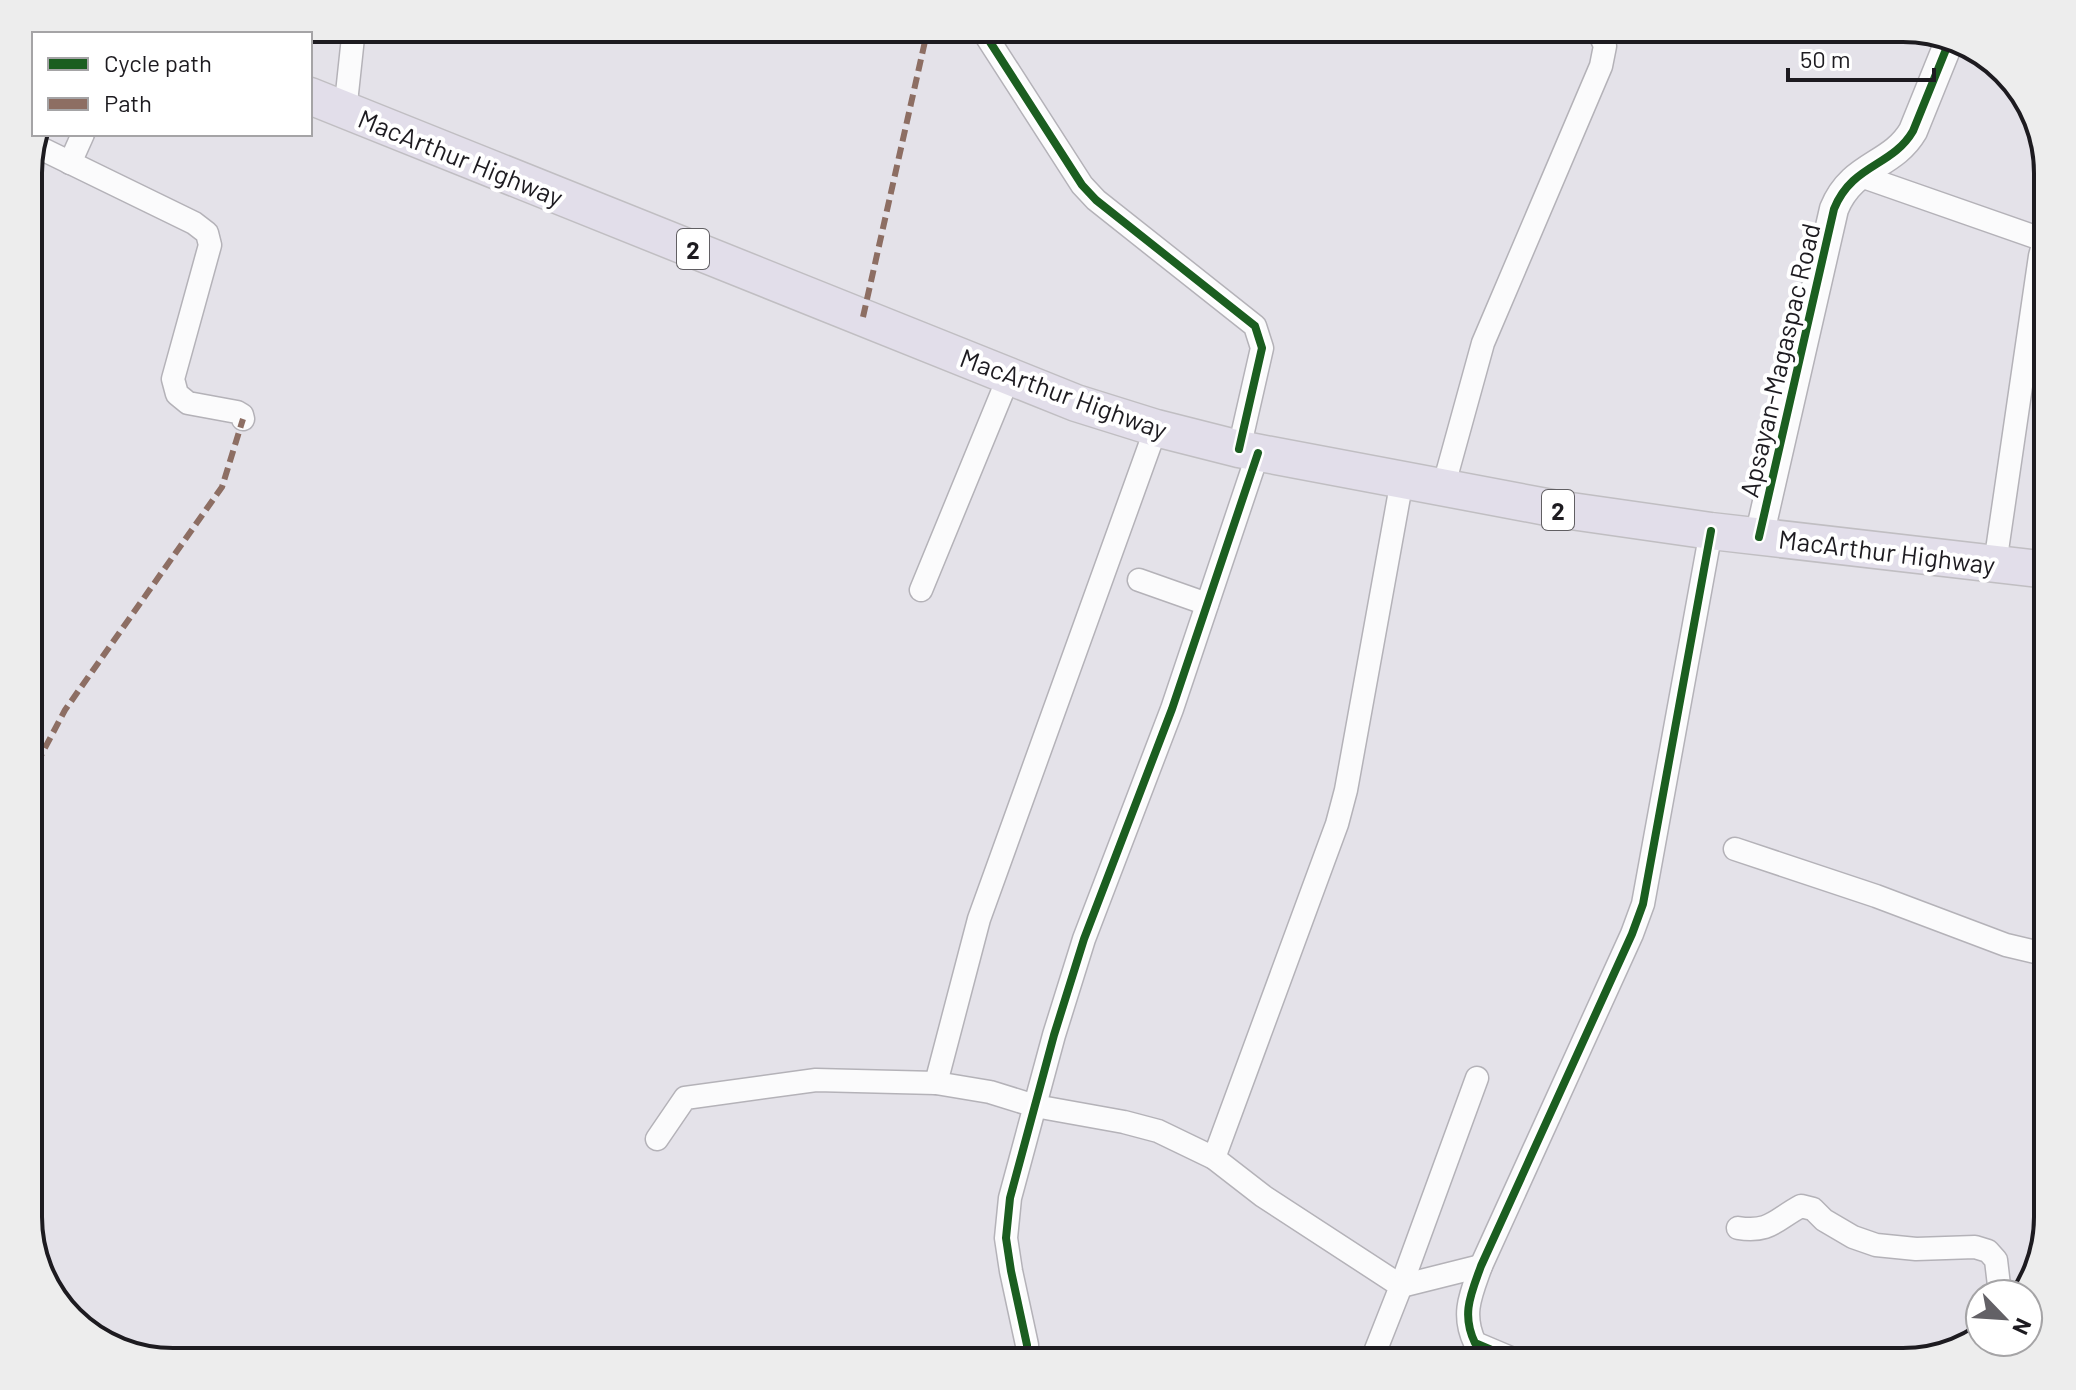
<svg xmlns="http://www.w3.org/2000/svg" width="2076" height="1390" font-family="Barlow,sans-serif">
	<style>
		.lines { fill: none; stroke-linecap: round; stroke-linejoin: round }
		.minor-casing { stroke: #b4b2b8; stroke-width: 25 }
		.tertiary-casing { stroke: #b4b2b8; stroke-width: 31 }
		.trunk-casing { stroke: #c0bec2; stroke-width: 39 }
		.minor { stroke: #fbfbfc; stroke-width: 22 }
		.tertiary { stroke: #fbfbfc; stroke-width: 28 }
		.trunk { stroke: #e2deea; stroke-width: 36 }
		.quiet { stroke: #8d6e63; stroke-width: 6; stroke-dasharray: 12 6; stroke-linecap: butt }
		.cycleway-casing { stroke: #fff; stroke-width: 13 }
		.cycleway { stroke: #1b5e20; stroke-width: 8 }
		.labels { text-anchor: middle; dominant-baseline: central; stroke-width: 8; stroke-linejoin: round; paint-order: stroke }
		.shield { fill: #fff; stroke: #615f63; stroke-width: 2 }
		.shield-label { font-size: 24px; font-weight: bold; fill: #1d1b20 }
		.street-label { font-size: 26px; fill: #1d1b20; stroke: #fff }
		.rim { fill: none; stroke: #1d1b20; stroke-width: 4 }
	</style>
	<rect width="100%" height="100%" fill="#e4e2e9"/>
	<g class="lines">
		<g class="minor-casing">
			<g id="minor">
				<path d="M981 28 1082 185 1096 200 1255 326 1262 348 1239 449"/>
				<path d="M345 112 354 28"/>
				<path d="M36 146 194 223 207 233 210 245 173 379 177 394 188 403 237 412 242 415 243 419"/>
				<path d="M70 163 83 134"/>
				<path d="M1858 175 2044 240"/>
				<path d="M1443 488 1483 343 1601 66 1605 46 1599 32 1589 28"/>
				<path d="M1995 564 2040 256 2048 226"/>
				<path d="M1139 580 1207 604"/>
				<path d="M921 590 1009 376"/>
				<path d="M1735 849 1876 896 2006 945 2048 955"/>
				<path d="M936 1083 979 919 1156 428"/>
				<path d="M657 1139 685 1098 816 1080 936 1083 990 1092 1035 1106 1124 1122 1158 1131 1214 1158 1263 1196 1401 1286 1371 1362"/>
				<path d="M1214 1158 1337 824 1346 790 1402 480"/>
				<path d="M1738 1228C1770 1233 1775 1220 1801 1206L1813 1209 1824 1220 1853 1237 1876 1245 1916 1249 1975 1247 1988 1251 1996 1260 2000 1294"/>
				<path d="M1401 1286 1477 1078"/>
				<path d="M1401 1286 1481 1266"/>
				<path d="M1027 1362V1345L1011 1271 1006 1238 1010 1198 1054 1035 1084 939 1172 709 1258 453"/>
				<path d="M1520 1362 1475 1343C1461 1314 1471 1294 1481 1266L1632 934 1643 904 1711 531"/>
			</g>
		</g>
		<g class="tertiary-casing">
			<path id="tertiary" d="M1759 537 1834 209C1852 164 1892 167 1913 131L1949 42"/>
		</g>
		<g class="trunk-casing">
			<g id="trunk">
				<path d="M158 31 165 34"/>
				<path d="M310 96 1076 403 1156 428 1239 449 1557 509 1711 531 2048 570"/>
			</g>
		</g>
		<use href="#minor" class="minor"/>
		<use href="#tertiary" class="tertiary"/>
		<use href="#trunk" class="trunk"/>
		<g class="quiet">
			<path d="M863 317 928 28"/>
			<path d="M28 780 65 710 222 487 243 419"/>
		</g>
		<g class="cycleway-casing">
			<g id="cycleway">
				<path d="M981 28 1082 185 1096 200 1255 326 1262 348 1239 449"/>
				<path d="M1759 537 1834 209C1852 164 1892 167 1913 131L1949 42"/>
				<path d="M1027 1362V1345L1011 1271 1006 1238 1010 1198 1054 1035 1084 939 1172 709 1258 453"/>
				<path d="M1520 1362 1475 1343C1461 1314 1471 1294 1481 1266L1632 934 1643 904 1711 531"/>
			</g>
		</g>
		<use href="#cycleway" class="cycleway"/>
	</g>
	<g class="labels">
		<g class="shield">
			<rect x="677" y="229" width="32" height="40" rx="6"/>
			<rect x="1542" y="490" width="32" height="40" rx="6"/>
		</g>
		<g class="shield-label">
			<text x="693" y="249">2</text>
			<text x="1558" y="510">2</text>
		</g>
		<g class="street-label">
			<text transform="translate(461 157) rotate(22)">MacArthur Highway</text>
			<text transform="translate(1779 360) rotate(-77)">Apsayan-Magaspac Road</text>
			<text transform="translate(1064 393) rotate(20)">MacArthur Highway</text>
			<text transform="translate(1887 551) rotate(7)">MacArthur Highway</text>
		</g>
	</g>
	<path d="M0 0H2076V1390H0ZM173 42H1903A131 131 0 0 1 2034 173V1217A131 131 0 0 1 1903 1348H173A131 131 0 0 1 42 1217V173A131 131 0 0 1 173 42Z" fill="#ededed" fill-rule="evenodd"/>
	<path class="rim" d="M173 42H1903A131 131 0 0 1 2034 173V1217A131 131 0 0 1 1903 1348H173A131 131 0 0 1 42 1217V173A131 131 0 0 1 173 42Z"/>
	<rect x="32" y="32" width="280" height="104" fill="#ffffff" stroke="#a5a4a6" stroke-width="2"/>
	<rect x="48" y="58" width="40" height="12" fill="#1b5e20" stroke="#a5a4a6" stroke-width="2"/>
	<text x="104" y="72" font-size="24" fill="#1d1b20">Cycle path</text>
	<rect x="48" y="98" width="40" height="12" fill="#8d6e63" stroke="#a5a4a6" stroke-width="2"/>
	<text x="104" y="112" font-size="24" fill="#1d1b20">Path</text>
	<g transform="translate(2004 1318) rotate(115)"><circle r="38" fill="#ffffff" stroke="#a5a4a6" stroke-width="2"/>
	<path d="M0-6L14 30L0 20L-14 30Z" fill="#636166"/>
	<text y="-12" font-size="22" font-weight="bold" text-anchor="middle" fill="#1d1b20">N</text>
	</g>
	<path d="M1788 68v12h146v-12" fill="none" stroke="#1d1b20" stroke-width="4"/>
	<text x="1800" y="68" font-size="24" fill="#1d1b20" stroke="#ffffff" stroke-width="6" paint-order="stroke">50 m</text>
</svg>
